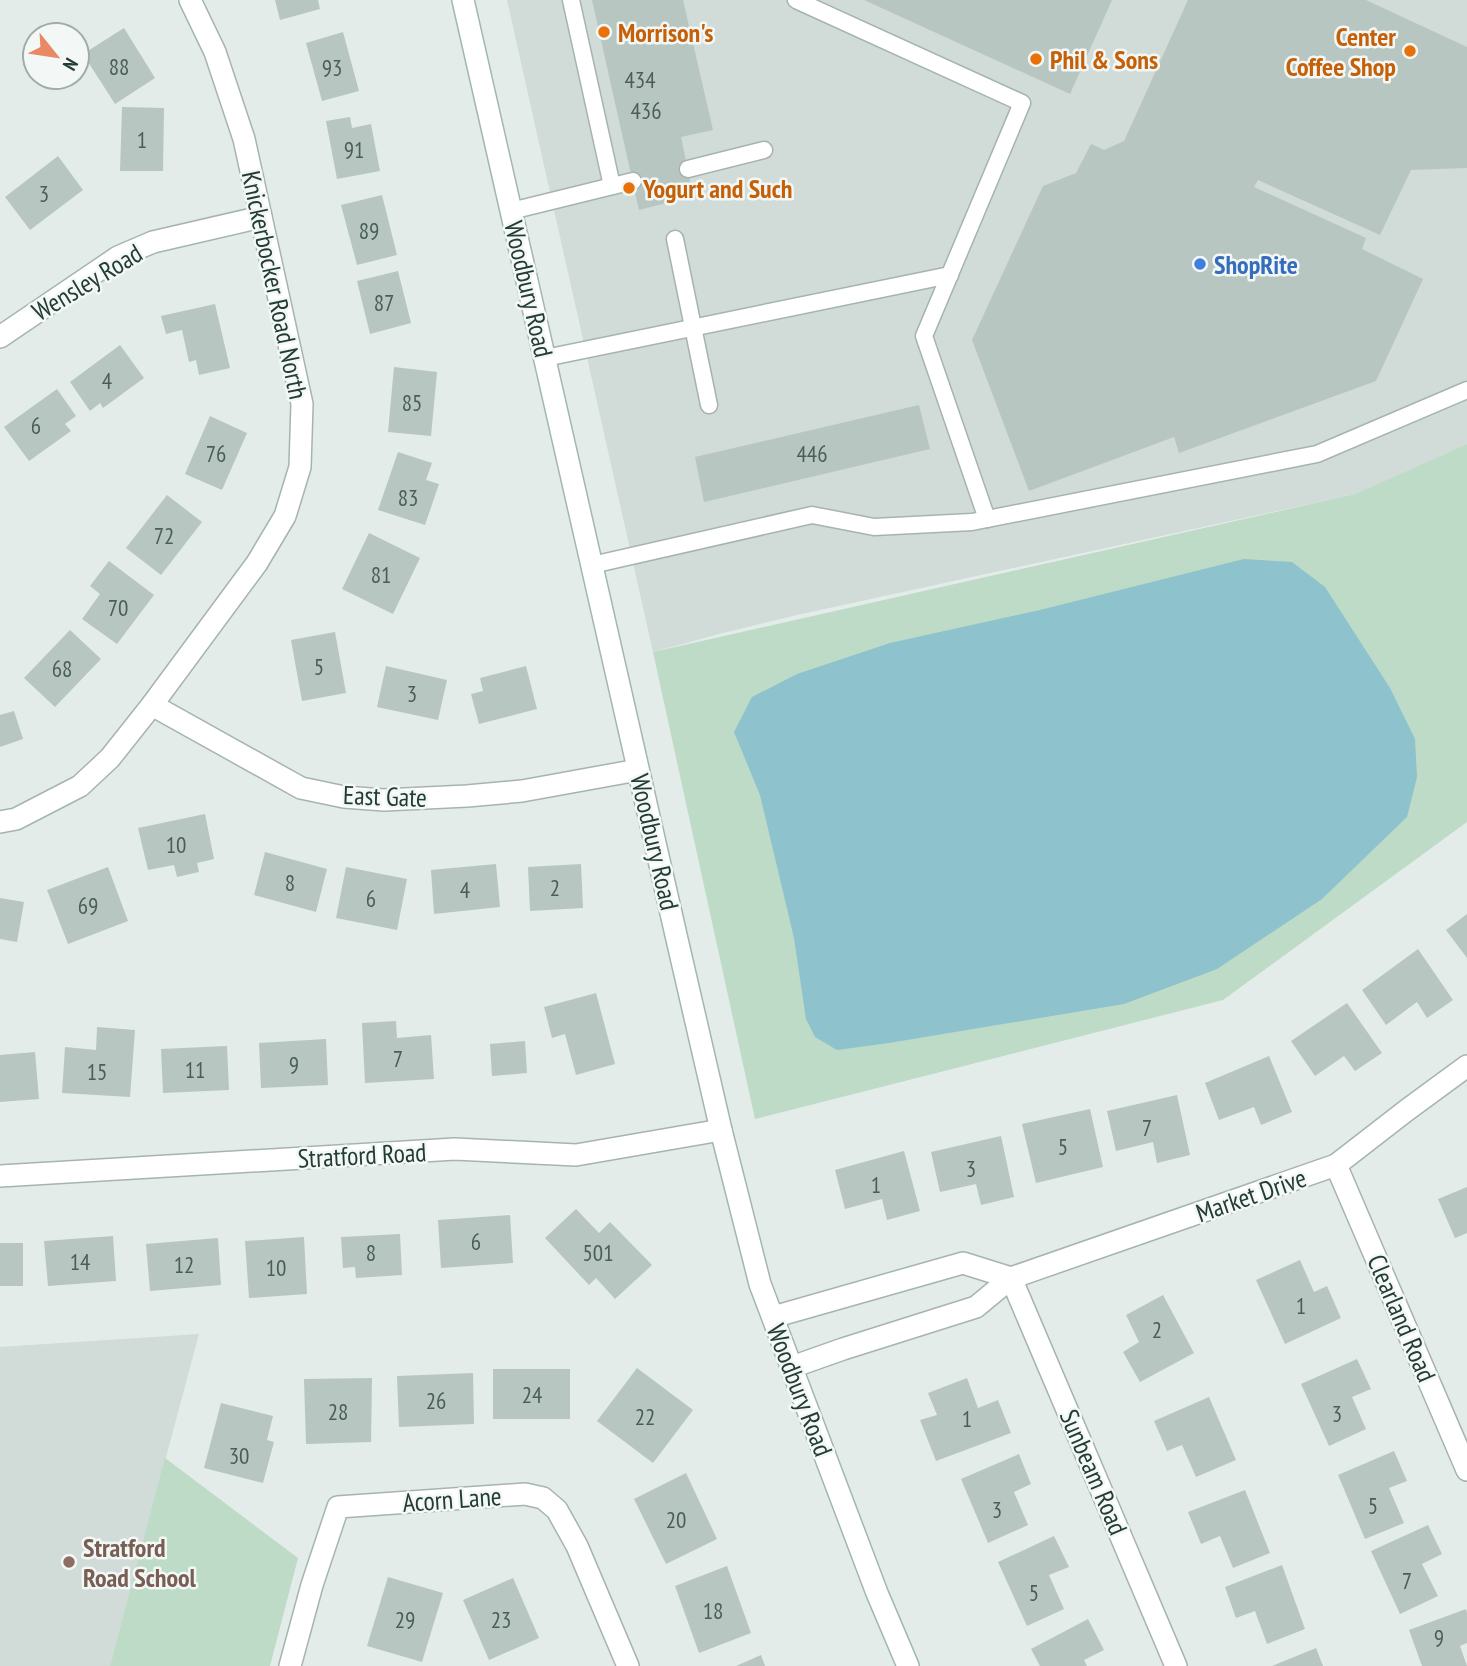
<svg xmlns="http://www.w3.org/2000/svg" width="1467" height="1666" font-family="'PT Sans Narrow',sans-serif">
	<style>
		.built { fill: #d1dbd7 }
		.green { fill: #bddbc6 }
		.water { fill: #8ec2cd }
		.building { fill: #b8c6c1 }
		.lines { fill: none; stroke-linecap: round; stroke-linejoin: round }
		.service-casing { stroke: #a6b4af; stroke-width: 19 }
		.minor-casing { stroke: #a6b4af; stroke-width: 24 }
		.secondary-casing { stroke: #a2b7b0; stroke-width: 24 }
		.service { stroke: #fff; stroke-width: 16 }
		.minor { stroke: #fff; stroke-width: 21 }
		.secondary { stroke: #fff; stroke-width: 21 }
		.food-dot { fill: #e8710a; stroke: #f3f8f6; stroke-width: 2.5 }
		.shop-dot { fill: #3f7fe0; stroke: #f3f8f6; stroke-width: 2.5 }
		.education-dot { fill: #8d6e63; stroke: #f3f8f6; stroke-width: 2.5 }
		.labels { text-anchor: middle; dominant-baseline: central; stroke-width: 5; stroke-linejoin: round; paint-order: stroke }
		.number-label { font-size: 23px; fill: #495e59 }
		.food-label { font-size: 26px; font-weight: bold; fill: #c56008; stroke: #f3f8f6; text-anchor: start }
		.shop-label { font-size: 26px; font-weight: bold; fill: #366cbe; stroke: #f3f8f6; text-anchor: start }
		.street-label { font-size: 26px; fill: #243c36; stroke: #f3f8f6 }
		.education-label { font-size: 26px; font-weight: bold; fill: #785e54; stroke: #f3f8f6; text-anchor: start }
	</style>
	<rect width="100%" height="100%" fill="#e3ece8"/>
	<g class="built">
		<path d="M507 0H1467V444L1355 494 797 615 719 634 653 652Z"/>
		<path d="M199 1334 110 1666H0V1347Z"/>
	</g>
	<g class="green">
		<path d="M1467 444V822L1223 1000 755 1119 653 652 1355 494Z"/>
		<path d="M165 1458 298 1558 270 1666H110Z"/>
	</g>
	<path class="water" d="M1244 559 1292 562 1325 587 1390 688 1415 739 1417 777 1407 817 1322 899 1217 969 1124 1004 889 1043 837 1050 815 1037 806 1019 794 938 760 795 734 732 752 697 797 674 890 643 1040 610Z"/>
	<g class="building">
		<path d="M275 0H318L320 9 280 20Z"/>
		<path d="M592 0H683L713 130 681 137 692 190 672 195 674 201 639 210Z"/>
		<path d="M864 0H1112L1070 94Z"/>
		<path d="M1188 0H1366L1467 47V168L1411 170 1380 235 1258 180 1254 187 1366 238 1362 249 1423 279 1376 381 1179 453 1174 437 1029 491 972 340 1043 186 1076 173 1091 144 1104 150 1124 141Z"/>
		<path d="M124 28 155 78 115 104 83 54Z"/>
		<path d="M343 32 359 91 322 101 306 43Z"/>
		<path d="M122 107 164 108 163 171H120Z"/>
		<path d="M350 117 352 128 371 124 380 171 337 179 326 121Z"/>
		<path d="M58 156 83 190 30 230 5 197Z"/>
		<path d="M382 195 397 255 357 265 341 205Z"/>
		<path d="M398 271 411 323 370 334 357 281Z"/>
		<path d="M215 304 230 368 199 375 196 360 189 362 182 330 166 334 161 316Z"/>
		<path d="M120 345 144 378 103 408 100 403 90 411 70 382Z"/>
		<path d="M394 367 437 372 431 436 388 432Z"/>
		<path d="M57 389 76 416 65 424 71 431 29 461 4 427Z"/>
		<path d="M919 405 930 449 704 502 695 457Z"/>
		<path d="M210 416 247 433 222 490 185 474Z"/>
		<path d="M398 452 432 463 426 480 439 484 425 525 378 510Z"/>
		<path d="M167 495 202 522 161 575 126 548Z"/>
		<path d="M369 533 420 558 393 614 342 589Z"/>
		<path d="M109 561 154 595 117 644 82 619 100 594 90 586Z"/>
		<path d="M70 630 101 659 55 707 24 678Z"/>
		<path d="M335 632 346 693 302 701 291 640Z"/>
		<path d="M386 666 447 680 438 720 377 707Z"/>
		<path d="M526 666 537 709 479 724 471 694 483 691 480 678Z"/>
		<path d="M14 711 23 739 0 747V715Z"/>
		<path d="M205 814 214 859 197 863 199 872 177 877 174 865 148 870 138 828Z"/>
		<path d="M265 852 327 869 316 912 254 895Z"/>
		<path d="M496 864 500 907 434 914 431 870Z"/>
		<path d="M581 864 583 908 530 911 528 867Z"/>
		<path d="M108 867 128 921 68 944 47 890Z"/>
		<path d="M346 867 407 879 397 930 336 918Z"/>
		<path d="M0 898 24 902 17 942 0 939Z"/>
		<path d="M1467 914V958L1446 930Z"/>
		<path d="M1418 949 1453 1000 1427 1018 1417 1002 1386 1025 1362 990Z"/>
		<path d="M596 993 615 1064 576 1075 565 1034 552 1038 544 1007Z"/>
		<path d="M1347 1003 1382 1053 1355 1071 1344 1056 1315 1076 1291 1041Z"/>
		<path d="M396 1021 397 1038 431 1035 434 1079 365 1083 362 1023Z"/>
		<path d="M97 1027 135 1030 130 1097 62 1093 65 1047 96 1050Z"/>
		<path d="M326 1039 328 1085 261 1088 259 1043Z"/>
		<path d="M525 1041 527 1073 492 1076 490 1044Z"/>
		<path d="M227 1046 229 1090 163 1093 161 1049Z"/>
		<path d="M35 1052 39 1099 0 1102V1055Z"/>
		<path d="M1269 1056 1292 1112 1261 1125 1254 1107 1219 1120 1205 1083Z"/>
		<path d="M1177 1095 1190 1155 1157 1163 1153 1142 1116 1151 1107 1111Z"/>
		<path d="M1090 1109 1103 1167 1036 1183 1022 1124Z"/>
		<path d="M1001 1136 1014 1197 981 1205 976 1184 940 1192 931 1152Z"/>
		<path d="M904 1151 920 1211 887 1220 882 1199 845 1209 835 1170Z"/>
		<path d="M1467 1187V1233L1455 1238 1438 1199Z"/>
		<path d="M576 1209 599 1233 610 1222 652 1265 615 1299 596 1278 589 1285 545 1238Z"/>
		<path d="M510 1215 513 1263 441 1268 438 1220Z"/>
		<path d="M400 1234 402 1275 356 1278 355 1267 343 1268 341 1237Z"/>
		<path d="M113 1236 116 1281 48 1286 44 1241Z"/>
		<path d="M304 1237 307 1294 249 1298 245 1241Z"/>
		<path d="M218 1238 221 1285 150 1291 146 1244Z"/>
		<rect x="0" y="1243" width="23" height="43"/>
		<path d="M1300 1260 1314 1292 1327 1286 1341 1318 1285 1344 1256 1280Z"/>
		<path d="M1163 1295 1194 1353 1140 1382 1123 1352 1139 1342 1126 1315Z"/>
		<path d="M1357 1359 1371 1389 1352 1397 1366 1429 1329 1446 1301 1384Z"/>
		<path d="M637 1368 693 1410 653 1463 597 1421Z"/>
		<rect x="493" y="1369" width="77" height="50"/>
		<path d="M473 1373 474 1424 399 1427 397 1376Z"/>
		<path d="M372 1378 371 1442 306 1444 304 1379Z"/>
		<path d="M967 1378 978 1408 998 1400 1011 1433 936 1461 920 1420 937 1415 928 1393Z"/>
		<path d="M1209 1397 1236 1460 1196 1477 1182 1445 1167 1451 1154 1421Z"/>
		<path d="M221 1403 273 1416 267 1440 274 1442 263 1483 204 1468Z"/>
		<path d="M1394 1451 1407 1481 1389 1488 1404 1523 1365 1539 1338 1475Z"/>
		<path d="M1019 1454 1031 1484 1014 1492 1028 1525 988 1543 961 1479Z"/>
		<path d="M686 1473 717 1539 666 1564 634 1499Z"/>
		<path d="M1245 1490 1270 1553 1233 1568 1220 1536 1201 1544 1188 1512Z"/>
		<path d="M1428 1525 1442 1554 1422 1564 1438 1596 1400 1614 1371 1551Z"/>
		<path d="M1054 1536 1069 1567 1049 1575 1064 1609 1027 1626 998 1562Z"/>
		<path d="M1282 1565 1305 1629 1267 1644 1255 1611 1236 1618 1225 1587Z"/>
		<path d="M727 1566 751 1633 699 1653 675 1586Z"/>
		<path d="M388 1577 443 1593 422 1662 367 1646Z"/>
		<path d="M513 1578 539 1638 489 1660 463 1600Z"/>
		<path d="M1466 1609 1467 1613V1643L1460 1646 1467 1666H1422L1409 1630Z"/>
		<path d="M1088 1619 1104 1650 1084 1660 1087 1666H1040L1031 1649Z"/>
		<path d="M1316 1648 1323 1666H1272Z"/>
		<path d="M761 1655 765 1666H736Z"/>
	</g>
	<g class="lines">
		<g class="service-casing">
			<g id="service">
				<path d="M571 0 612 186"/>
				<path d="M796 0 1022 103 924 336 987 519"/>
				<path d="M688 169 764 150"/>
				<path d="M511 211 633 181"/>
				<path d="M675 239 709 405"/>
				<path d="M545 358 950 275"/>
				<path d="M592 565 812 515 874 527 972 522 1317 454 1467 390"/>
			</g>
		</g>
		<g class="minor-casing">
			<g id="minor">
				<path d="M0 337 118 257 153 242 261 217"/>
				<path d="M152 705 301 788 344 797 384 800 467 796 522 791 638 770"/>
				<path d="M0 822 16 819 80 786 110 758 152 705 257 563 285 516 300 467 302 404 244 139 215 52 190 0"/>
				<path d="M1336 1165 1467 1470"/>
				<path d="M0 1176 455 1149 576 1155 721 1130"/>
				<path d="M773 1317 963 1263 1011 1278 1176 1666"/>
				<path d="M792 1367 843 1349 976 1307 1011 1278 1336 1165 1407 1110 1467 1066"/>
				<path d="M290 1666 312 1585 338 1507 525 1494 543 1498 557 1510 577 1546 628 1666"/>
			</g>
		</g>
		<g class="secondary-casing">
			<path id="secondary" d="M463 0 676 935 721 1130 760 1284 877 1593 908 1666"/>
		</g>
		<use href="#service" class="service"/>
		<use href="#minor" class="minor"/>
		<use href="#secondary" class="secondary"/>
	</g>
	<g class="food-dot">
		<circle cx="604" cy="32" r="7"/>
		<circle cx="1410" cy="51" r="7"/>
		<circle cx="1036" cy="59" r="7"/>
		<circle cx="629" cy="188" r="7"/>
	</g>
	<circle class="shop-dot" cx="1200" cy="264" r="7"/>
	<circle class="education-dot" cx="69" cy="1562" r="7"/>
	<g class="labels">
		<g class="number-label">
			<text x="119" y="66">88</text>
			<text x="332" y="67">93</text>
			<text x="640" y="79">434</text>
			<text x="646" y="110">436</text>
			<text x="142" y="139">1</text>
			<text x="354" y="149">91</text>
			<text x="44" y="193">3</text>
			<text x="369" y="230">89</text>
			<text x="384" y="302">87</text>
			<text x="107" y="380">4</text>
			<text x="412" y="402">85</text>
			<text x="36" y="425">6</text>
			<text x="216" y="453">76</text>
			<text x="812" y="453">446</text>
			<text x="408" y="497">83</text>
			<text x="164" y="535">72</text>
			<text x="381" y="574">81</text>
			<text x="118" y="607">70</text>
			<text x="319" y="666">5</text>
			<text x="62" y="668">68</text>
			<text x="412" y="693">3</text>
			<text x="176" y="844">10</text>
			<text x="290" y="882">8</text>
			<text x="555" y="887">2</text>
			<text x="465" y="889">4</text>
			<text x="371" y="898">6</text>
			<text x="88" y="905">69</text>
			<text x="398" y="1058">7</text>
			<text x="294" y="1064">9</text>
			<text x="195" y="1069">11</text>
			<text x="97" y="1071">15</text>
			<text x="1147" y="1127">7</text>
			<text x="1063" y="1146">5</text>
			<text x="971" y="1168">3</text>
			<text x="876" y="1184">1</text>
			<text x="476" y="1241">6</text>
			<text x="371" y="1252">8</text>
			<text x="598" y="1252">501</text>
			<text x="80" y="1261">14</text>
			<text x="184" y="1264">12</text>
			<text x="276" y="1267">10</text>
			<text x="1301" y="1305">1</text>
			<text x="1157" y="1329">2</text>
			<text x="532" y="1394">24</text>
			<text x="436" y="1400">26</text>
			<text x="338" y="1411">28</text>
			<text x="1337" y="1413">3</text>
			<text x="645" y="1416">22</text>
			<text x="967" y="1418">1</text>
			<text x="239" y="1455">30</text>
			<text x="1373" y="1505">5</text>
			<text x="997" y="1509">3</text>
			<text x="676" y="1519">20</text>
			<text x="1407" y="1580">7</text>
			<text x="1034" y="1592">5</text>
			<text x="713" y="1610">18</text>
			<text x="405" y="1619">29</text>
			<text x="501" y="1619">23</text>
			<text x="1439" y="1637">9</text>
		</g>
		<g class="food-label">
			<text x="618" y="32">Morrison's</text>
			<text x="1396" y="36" text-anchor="end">Center<tspan x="1396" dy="30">Coffee Shop</tspan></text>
			<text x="1050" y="59">Phil &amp; Sons</text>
			<text x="643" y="188">Yogurt and Such</text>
		</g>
		<g class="shop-label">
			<text x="1214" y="264">ShopRite</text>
		</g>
		<g class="street-label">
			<text transform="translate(87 282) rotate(-31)">Wensley Road</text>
			<text transform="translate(275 285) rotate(78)">Knickerbocker Road North</text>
			<text transform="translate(529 289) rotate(77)">Woodbury Road</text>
			<text transform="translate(385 796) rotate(2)">East Gate</text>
			<text transform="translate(655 842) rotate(77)">Woodbury Road</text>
			<text transform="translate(362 1155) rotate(-3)">Stratford Road</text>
			<text transform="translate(1251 1195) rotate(-19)">Market Drive</text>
			<text transform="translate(1402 1318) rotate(67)">Clearland Road</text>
			<text transform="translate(800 1390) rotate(69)">Woodbury Road</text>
			<text transform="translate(1094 1472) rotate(67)">Sunbeam Road</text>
			<text transform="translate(452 1499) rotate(-4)">Acorn Lane</text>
		</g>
		<g class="education-label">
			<text x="83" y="1547">Stratford<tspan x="83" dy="30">Road School</tspan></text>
		</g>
	</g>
	<g transform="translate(56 56) rotate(120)"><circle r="33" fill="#f3f8f6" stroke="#a0ada9" stroke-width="2"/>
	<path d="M0-5L12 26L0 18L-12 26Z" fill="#e98864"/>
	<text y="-10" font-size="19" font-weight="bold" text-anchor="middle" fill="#243c36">N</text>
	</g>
</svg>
